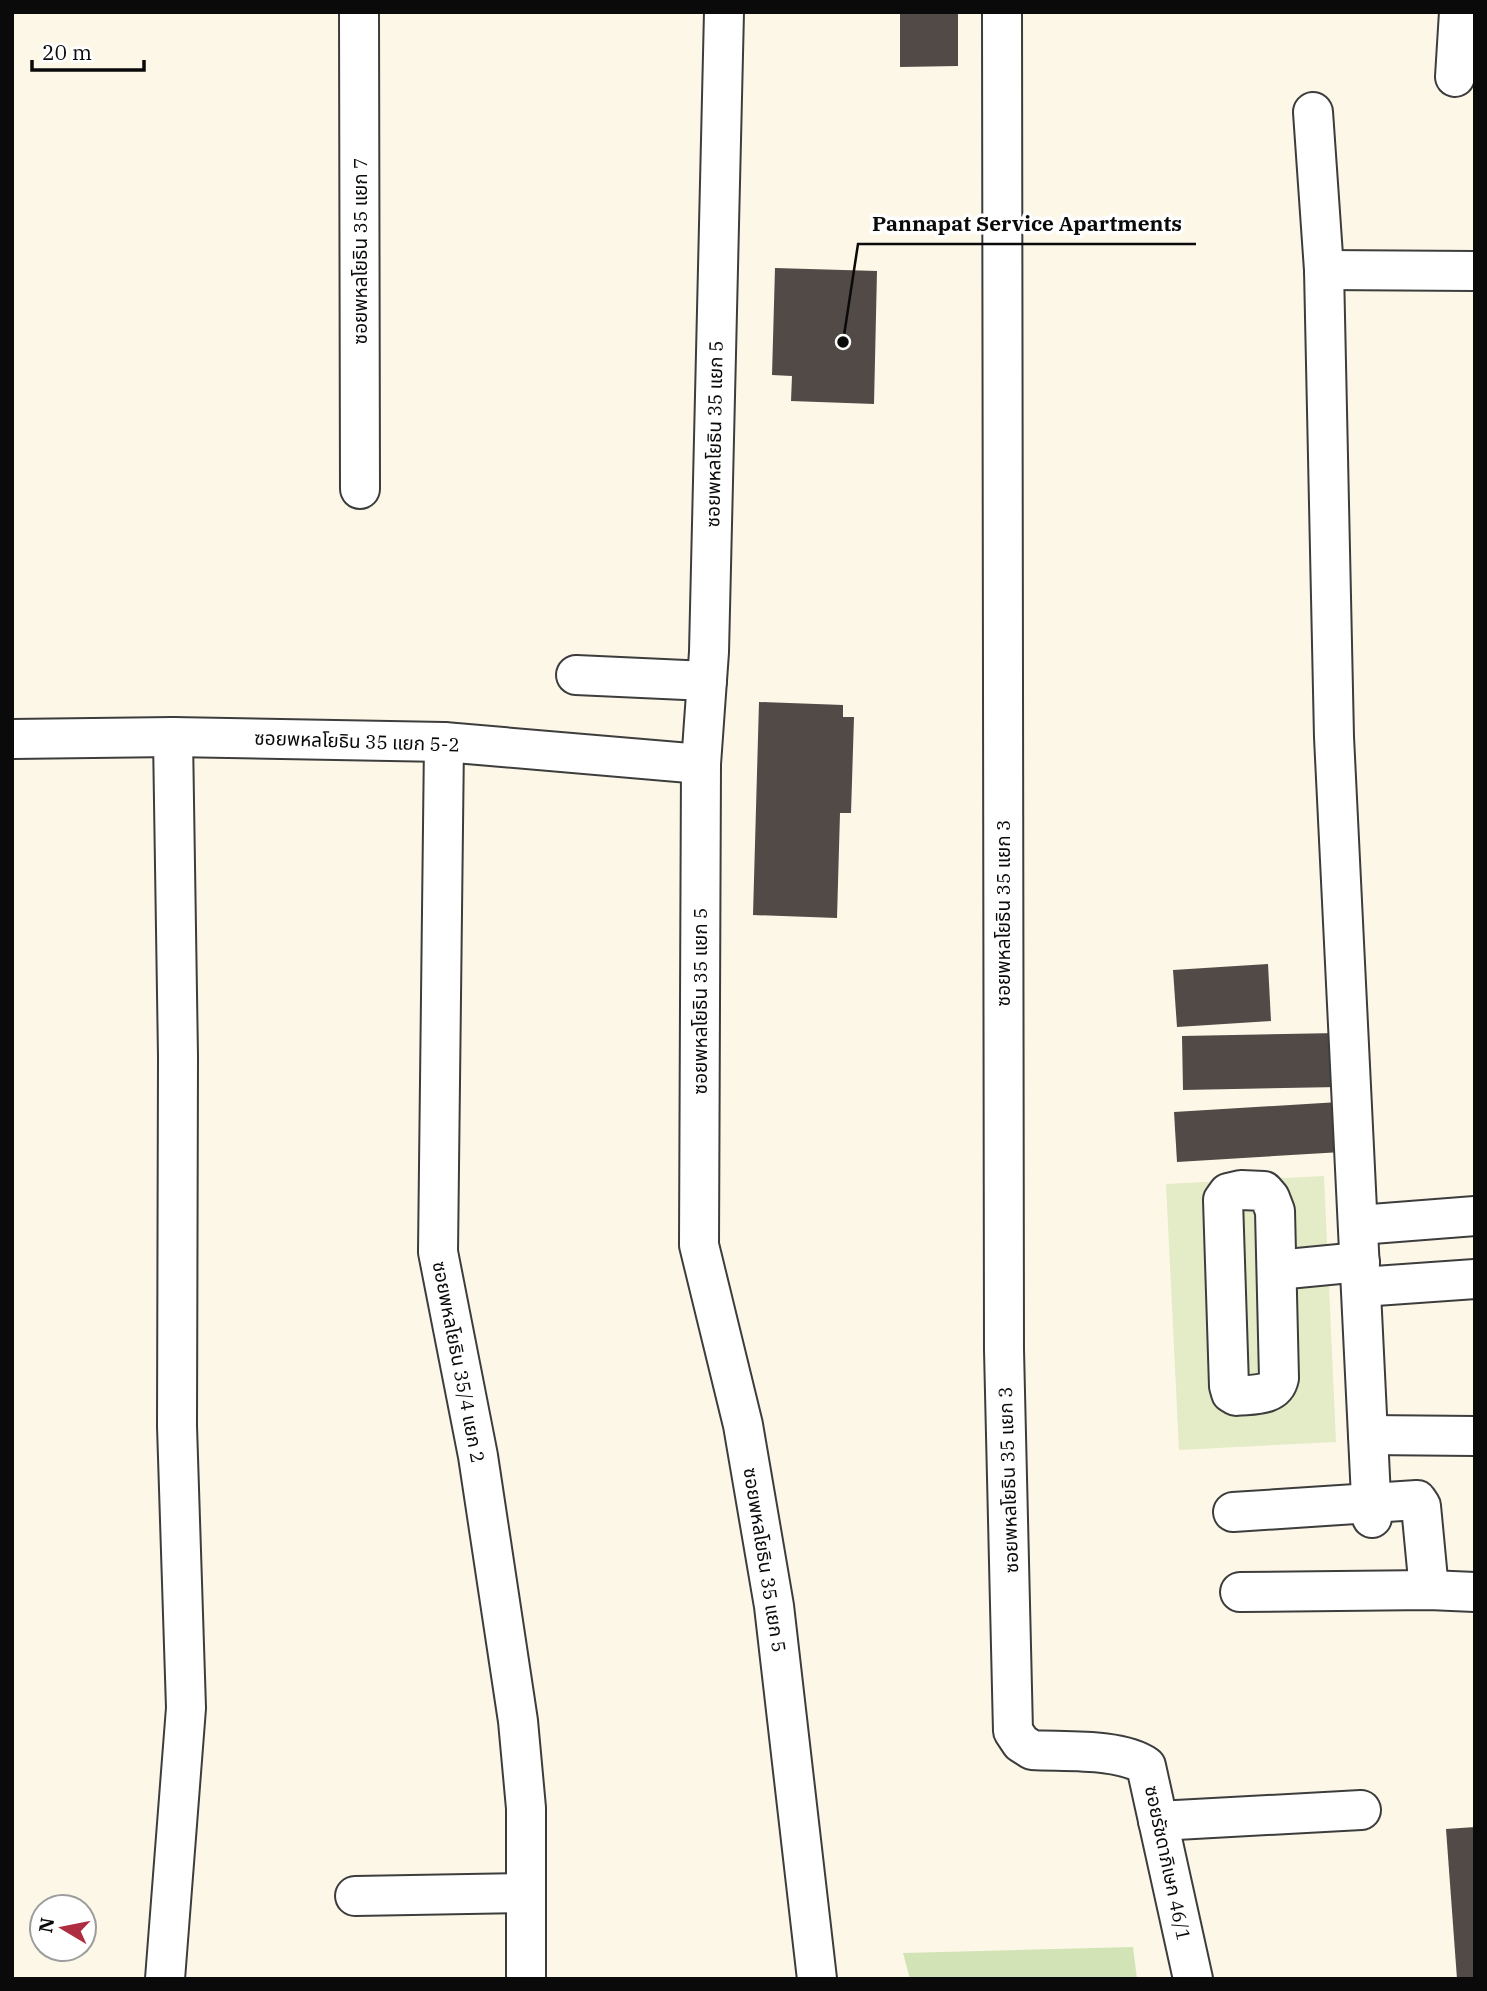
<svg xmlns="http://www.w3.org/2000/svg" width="1487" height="1991" font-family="'IBM Plex Serif','Noto Sans Thai',serif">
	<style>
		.green { fill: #d2e4b5 }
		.pitch { fill: #e3ecc6 }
		.building { fill: #514a47 }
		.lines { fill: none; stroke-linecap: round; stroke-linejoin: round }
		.minor-casing { stroke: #3d3d3d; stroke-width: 42 }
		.minor { stroke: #fff; stroke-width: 38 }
		.labels { text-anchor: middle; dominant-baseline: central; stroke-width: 7; stroke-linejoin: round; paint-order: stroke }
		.street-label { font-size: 19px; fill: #0a0a0a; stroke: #fff }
		.leader { fill: none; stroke: #0a0a0a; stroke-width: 2.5 }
		.callout-dot { fill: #0a0a0a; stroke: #fff; stroke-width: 2.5 }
		.callout-label { font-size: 21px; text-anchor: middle; font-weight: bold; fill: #0a0a0a; stroke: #fff; stroke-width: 7; stroke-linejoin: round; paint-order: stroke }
	</style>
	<rect width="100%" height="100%" fill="#fdf7e8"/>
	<path class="green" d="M1133 1947 1137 1979H910L903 1953Z"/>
	<path class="pitch" d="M1324 1176 1336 1442 1179 1450 1166 1184Z"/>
	<g class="building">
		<path d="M900 12H958V66L900 67Z"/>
		<path d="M775 268 877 271 874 404 791 401 792 376 772 375Z"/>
		<path d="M759 702 843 705V717H854L851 813H840L837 918 753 915Z"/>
		<path d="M1268 964 1271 1021 1177 1027 1173 970Z"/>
		<path d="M1338 1033 1339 1087 1183 1090 1182 1036Z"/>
		<path d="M1339 1102 1342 1152 1177 1162 1174 1112Z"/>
		<path d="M1475 1827V1979H1457L1446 1829Z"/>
	</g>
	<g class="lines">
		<g class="minor-casing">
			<g id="minor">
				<path d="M359 12 360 489"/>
				<path d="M724 12 709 652 701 764 699 1245 743 1425 774 1606 817 1979"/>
				<path d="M1002 12 1004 1350 1013 1731 1021 1743 1032 1750C1064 1752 1120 1748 1146 1766L1193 1979"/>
				<path d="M1455 77 1459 12"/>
				<path d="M1313 112 1324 270 1334 737 1372 1518"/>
				<path d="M1324 270 1475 271"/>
				<path d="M576 675 707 681"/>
				<path d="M12 739 173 737 444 742 701 764"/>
				<path d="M444 742 438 1252 478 1456 518 1721 526 1808V1979"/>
				<path d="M1241 1190 1264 1191 1270 1198 1275 1211 1279 1378C1275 1397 1253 1394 1236 1396L1231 1393 1229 1386 1223 1200 1228 1193Z"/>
				<path d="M1359 1225 1475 1216"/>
				<path d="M1277 1270 1360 1262"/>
				<path d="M1361 1287 1475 1279"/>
				<path d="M1368 1435 1475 1436"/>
				<path d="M1233 1512 1417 1500 1421 1506 1429 1590"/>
				<path d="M1240 1592 1429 1590 1475 1592"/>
				<path d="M1158 1821 1361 1810"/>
				<path d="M355 1896 526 1893"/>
				<path d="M165 1979 186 1708 177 1426 178 1057 173 737"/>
			</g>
		</g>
		<use href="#minor" class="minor"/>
	</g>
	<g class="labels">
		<g class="street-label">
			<text transform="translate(360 251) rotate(-90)">ซอยพหลโยธิน 35 แยก 7</text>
			<text transform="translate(714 434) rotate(-89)">ซอยพหลโยธิน 35 แยก 5</text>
			<text transform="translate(357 741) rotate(2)">ซอยพหลโยธิน 35 แยก 5-2</text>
			<text transform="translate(1003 913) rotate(-90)">ซอยพหลโยธิน 35 แยก 3</text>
			<text transform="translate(700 1001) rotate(-90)">ซอยพหลโยธิน 35 แยก 5</text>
			<text transform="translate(459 1362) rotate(79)">ซอยพหลโยธิน 35/4 แยก 2</text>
			<text transform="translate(1008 1480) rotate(-92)">ซอยพหลโยธิน 35 แยก 3</text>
			<text transform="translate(765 1560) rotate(81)">ซอยพหลโยธิน 35 แยก 5</text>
			<text transform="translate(1168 1863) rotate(78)">ซอยรัชดาภิเษก 46/1</text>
		</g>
	</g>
	<path class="leader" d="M843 342L858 244H1196"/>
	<circle class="callout-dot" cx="843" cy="342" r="7"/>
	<g class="callout-label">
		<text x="1027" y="231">Pannapat Service Apartments</text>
	</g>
	<rect width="1487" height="1991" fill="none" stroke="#0a0a0a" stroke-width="28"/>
	<g transform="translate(63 1928) rotate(280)"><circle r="33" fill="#ffffff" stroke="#9d9d9d" stroke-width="2"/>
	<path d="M0-5L12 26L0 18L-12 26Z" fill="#ae2d40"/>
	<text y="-10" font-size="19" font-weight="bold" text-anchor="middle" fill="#0a0a0a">N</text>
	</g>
	<path d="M32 60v10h112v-10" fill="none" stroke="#0a0a0a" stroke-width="3.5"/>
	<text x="42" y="60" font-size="21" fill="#0a0a0a" stroke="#ffffff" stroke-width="5" paint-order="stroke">20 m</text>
</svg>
